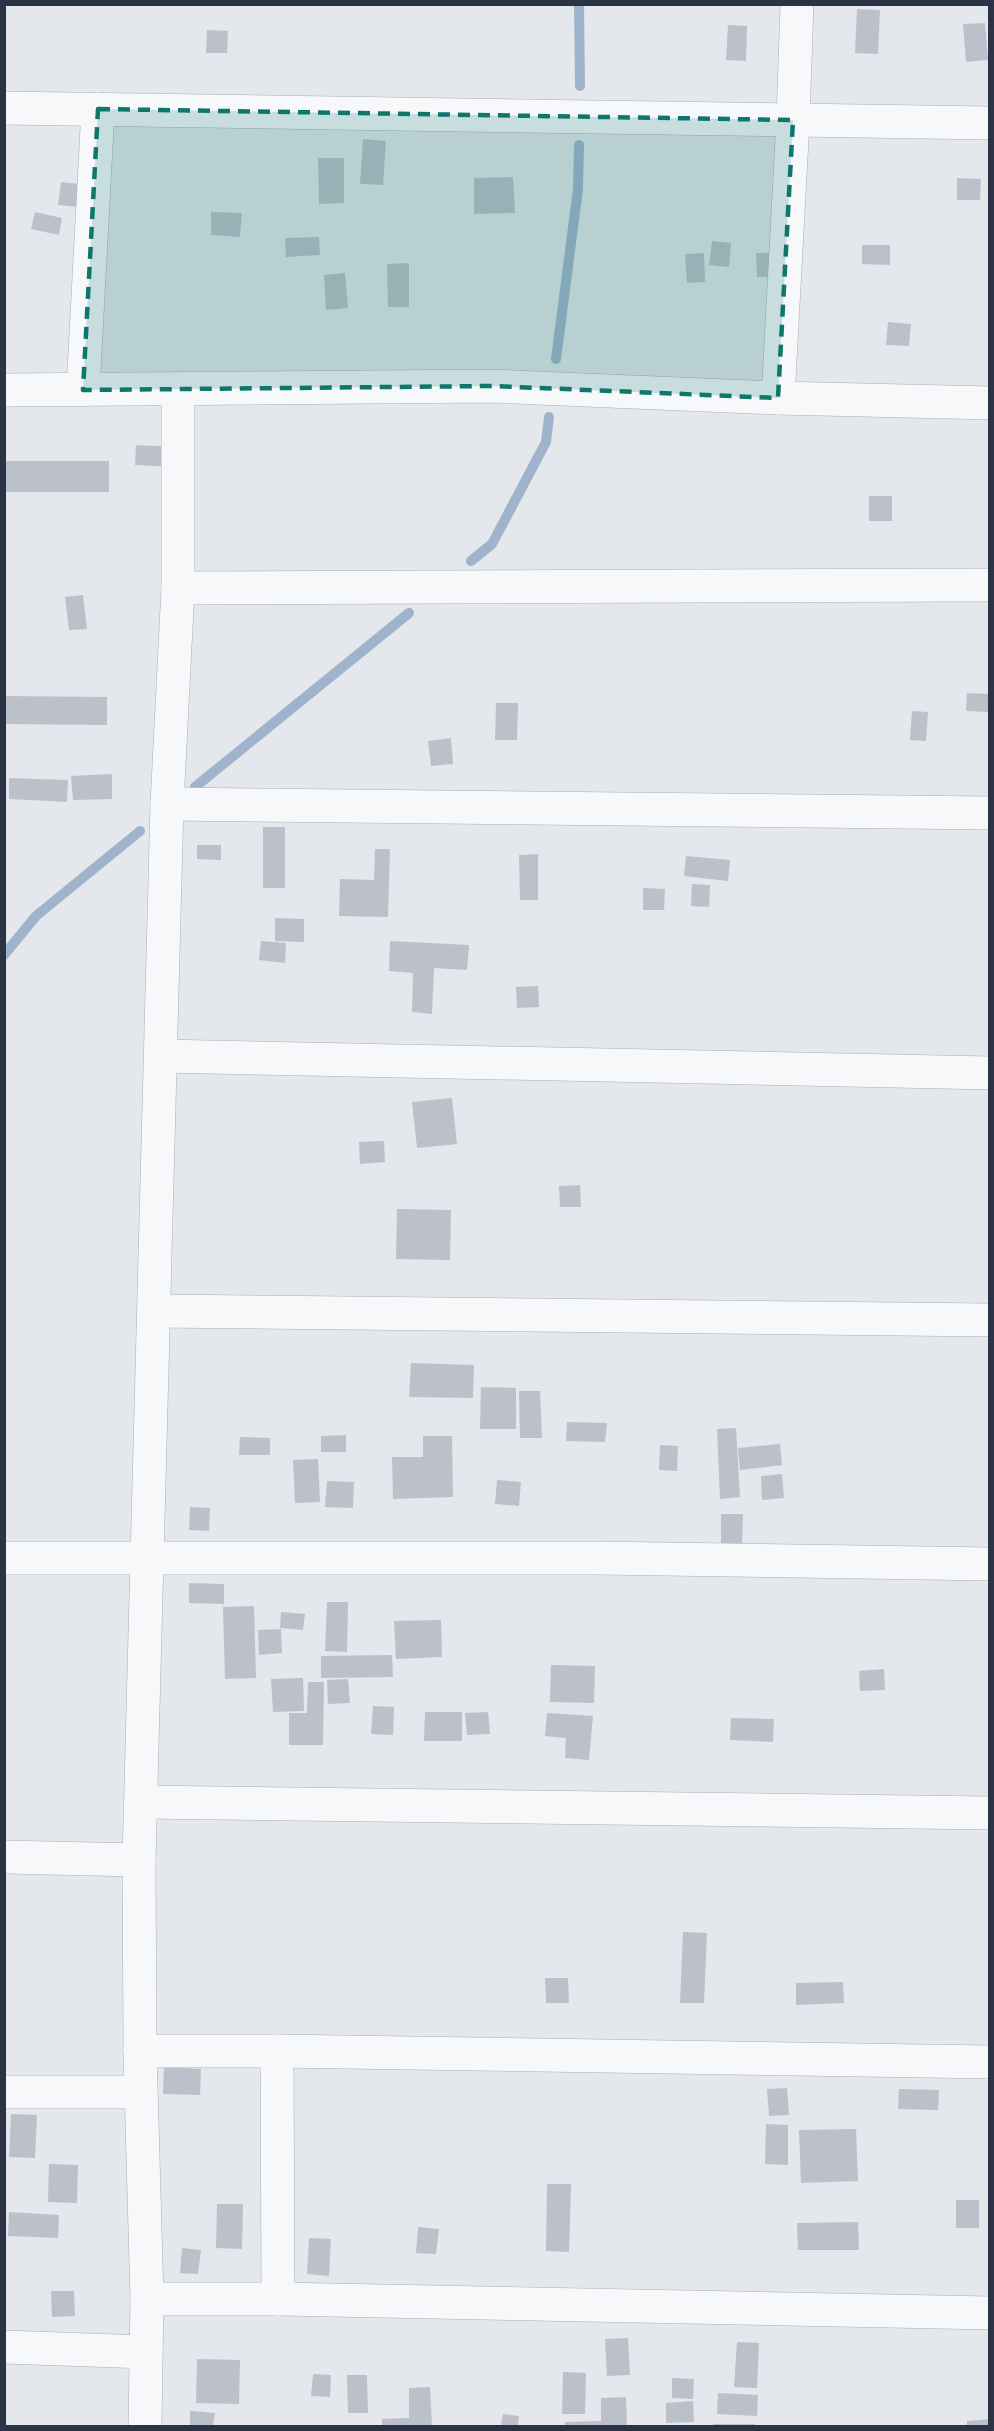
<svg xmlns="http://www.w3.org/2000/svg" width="994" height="2431" font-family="Cabin,sans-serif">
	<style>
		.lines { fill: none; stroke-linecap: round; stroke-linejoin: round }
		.stream { stroke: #9fb4cc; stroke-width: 10 }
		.building { fill: #bbc0ca }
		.minor-casing { stroke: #a9aeb7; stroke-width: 34 }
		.minor { stroke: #f7f8fa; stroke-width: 33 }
		.marked { fill: #0f766e; fill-opacity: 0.2; stroke: #0f766e; stroke-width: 4.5; stroke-dasharray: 12 8; stroke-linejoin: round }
	</style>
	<rect width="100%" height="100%" fill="#e4e7ec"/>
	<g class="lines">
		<g class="stream">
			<path d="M579 4 580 86"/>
			<path d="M556 359 578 189 579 145"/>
			<path d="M471 561 492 544 546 442 549 417"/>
			<path d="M195 787 409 613"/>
			<path d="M4 955 36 916 140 831"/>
		</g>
	</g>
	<g class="building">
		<path d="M857 9 880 10 878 54 855 53Z"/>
		<path d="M985 23 988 60 966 62 963 24Z"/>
		<path d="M728 25 747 26 746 61 726 60Z"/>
		<path d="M207 30 228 31 227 53H206Z"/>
		<path d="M363 139 386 141 383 185 360 184Z"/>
		<path d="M318 158H344V203L319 204Z"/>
		<path d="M513 177 515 213 474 214V178Z"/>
		<path d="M957 178 981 179 980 200H957Z"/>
		<path d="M61 182 80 184 78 207 58 205Z"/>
		<path d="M35 212 62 218 59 235 31 229Z"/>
		<path d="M211 212 242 213 240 237 211 235Z"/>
		<path d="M319 237 320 255 286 257 285 238Z"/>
		<path d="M712 241 731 243 729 267 709 265Z"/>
		<path d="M862 245H890V265L862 264Z"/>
		<path d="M704 253 705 282 687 283 685 254Z"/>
		<path d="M756 253H771L772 277H757Z"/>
		<path d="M409 263V307H388L387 264Z"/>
		<path d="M345 273 348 308 326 310 324 275Z"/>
		<path d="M888 322 911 324 909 346 886 345Z"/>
		<path d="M136 445 175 447 174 467 135 465Z"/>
		<rect x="4" y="461" width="105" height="31"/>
		<rect x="869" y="496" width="23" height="25"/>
		<path d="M83 595 87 629 69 630 65 597Z"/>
		<path d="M967 693 990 694V712L966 711Z"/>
		<path d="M4 696 107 697V725L4 724Z"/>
		<path d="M496 703H518L517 740H495Z"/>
		<path d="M912 711 928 712 926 741 910 740Z"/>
		<path d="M451 738 453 764 431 766 428 741Z"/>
		<path d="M112 774V799L73 800 71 776Z"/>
		<path d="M9 778 68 780 67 802 9 799Z"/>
		<rect x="263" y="827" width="22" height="61"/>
		<path d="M197 845H221V860L197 859Z"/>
		<path d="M375 849H390L388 917 339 916 340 879 374 880Z"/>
		<path d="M538 854V900H520L519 855Z"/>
		<path d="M686 856 730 860 728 881 684 876Z"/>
		<path d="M692 884 710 885 709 907 691 906Z"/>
		<path d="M643 888 665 889 664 910H643Z"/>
		<path d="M275 918 304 919V942L275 941Z"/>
		<path d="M261 941 286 943 285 963 259 960Z"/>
		<path d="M390 941 469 945 467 970 434 968 432 1014 412 1012 413 973 389 971Z"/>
		<path d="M538 986 539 1007 517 1008 516 987Z"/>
		<path d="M452 1098 457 1144 417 1148 412 1102Z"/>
		<path d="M384 1141 385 1162 360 1164 359 1142Z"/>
		<path d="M580 1185 581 1207H560L559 1186Z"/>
		<path d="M397 1209 451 1210 450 1260 396 1259Z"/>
		<path d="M411 1363 474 1365 473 1398 409 1397Z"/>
		<path d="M481 1387 516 1388V1429H480Z"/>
		<path d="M519 1391H540L542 1438H520Z"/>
		<path d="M567 1422 607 1423 605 1442 566 1441Z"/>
		<path d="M736 1428 740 1497 720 1499 717 1429Z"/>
		<path d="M346 1435V1452H321V1436Z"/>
		<path d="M423 1436H452L453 1497 393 1499 392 1457H423Z"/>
		<path d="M240 1437 270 1438V1455H239Z"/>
		<path d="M780 1444 782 1465 740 1470 738 1448Z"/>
		<path d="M660 1445 678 1446 677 1471 659 1470Z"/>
		<path d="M318 1459 320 1502 295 1503 293 1460Z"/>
		<path d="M782 1474 784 1498 762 1500 761 1476Z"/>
		<path d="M497 1480 521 1482 519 1506 495 1504Z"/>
		<path d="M327 1481 354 1482 353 1508 325 1507Z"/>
		<path d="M190 1507 210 1508 209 1531 189 1530Z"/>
		<path d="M721 1514H743L742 1545 721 1544Z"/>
		<path d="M189 1583 224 1584V1604L189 1603Z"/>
		<path d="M327 1602H348L347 1652 325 1651Z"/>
		<path d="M254 1606 256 1678 225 1679 223 1607Z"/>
		<path d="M281 1612 305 1614 303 1630 280 1628Z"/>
		<path d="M441 1620 442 1657 396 1659 394 1621Z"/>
		<path d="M281 1629 282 1653 259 1655 258 1630Z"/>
		<path d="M392 1655 393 1677 321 1678V1656Z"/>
		<path d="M551 1665 595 1666 594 1703 550 1702Z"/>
		<path d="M884 1669 885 1690 860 1691 859 1671Z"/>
		<path d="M303 1678 304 1711 273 1712 271 1679Z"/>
		<path d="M348 1679 350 1703 328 1704 327 1680Z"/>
		<path d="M308 1682H324L323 1745H289V1713H307Z"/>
		<path d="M373 1706 394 1707 393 1735 371 1734Z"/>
		<path d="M425 1712H462V1741H424Z"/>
		<path d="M488 1712 490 1734 467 1735 465 1713Z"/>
		<path d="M547 1713 593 1716 589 1760 565 1758 566 1738 545 1736Z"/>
		<path d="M731 1718 774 1719 773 1742 730 1740Z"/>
		<path d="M683 1932 707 1933 704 2003H680Z"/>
		<path d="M545 1978H568L569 2003H546Z"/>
		<path d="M843 1982 844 2003 796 2005V1983Z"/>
		<path d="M164 2067 201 2069 200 2095 163 2094Z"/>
		<path d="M787 2088 789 2115 769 2116 767 2089Z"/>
		<path d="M899 2089 939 2090 938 2110 898 2109Z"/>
		<path d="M11 2114 37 2115 35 2158 9 2157Z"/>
		<path d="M766 2124 788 2125V2165L765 2164Z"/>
		<path d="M856 2129 858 2181 801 2183 799 2130Z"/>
		<path d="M49 2164 78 2165 77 2203 48 2202Z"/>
		<path d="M547 2184H571L569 2252 546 2251Z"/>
		<rect x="956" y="2200" width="23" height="28"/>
		<path d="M217 2204H243L242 2249 216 2248Z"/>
		<path d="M9 2212 59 2215 58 2238 8 2236Z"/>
		<path d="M858 2222 859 2250H798L797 2223Z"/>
		<path d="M418 2227 439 2229 436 2254 416 2253Z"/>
		<path d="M309 2238 331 2239 329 2276 307 2274Z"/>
		<path d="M182 2248 201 2250 198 2274 180 2273Z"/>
		<path d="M51 2291H74L75 2316 52 2317Z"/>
		<path d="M628 2338 630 2375 607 2376 605 2339Z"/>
		<path d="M737 2342 759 2343 757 2388 734 2387Z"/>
		<path d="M197 2359 240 2360 239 2404 196 2403Z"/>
		<path d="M563 2372 586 2373 585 2414H562Z"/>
		<path d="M313 2374 331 2375 330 2397 311 2396Z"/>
		<path d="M347 2375H367L368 2413H348Z"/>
		<path d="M672 2378 694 2379 693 2399 672 2398Z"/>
		<path d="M430 2387 432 2426H382V2419L409 2418V2388Z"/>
		<path d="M718 2393 758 2395 757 2416 717 2414Z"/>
		<path d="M626 2397 627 2426H565V2422L601 2421V2398Z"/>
		<path d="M693 2401 694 2422 666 2423V2403Z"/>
		<path d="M190 2411 215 2413 213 2426H190Z"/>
		<path d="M503 2414 519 2416 518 2426H501Z"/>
		<path d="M990 2419V2426H967V2421Z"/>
		<rect x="713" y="2424" width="42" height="2"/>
	</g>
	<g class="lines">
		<g class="minor-casing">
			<g id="minor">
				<path d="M4 108 990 123"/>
				<path d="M4 390 492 386 778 398 990 403"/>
				<path d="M83 390 98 109"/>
				<path d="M778 398 793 120 797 4"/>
				<path d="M178 588 990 585"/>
				<path d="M167 804 990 813"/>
				<path d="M161 1056 990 1073"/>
				<path d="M154 1311 990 1320"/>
				<path d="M4 1558H597L990 1564"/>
				<path d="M141 1802 990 1813"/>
				<path d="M4 1857 139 1860"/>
				<path d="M140 2051H277L990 2062"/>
				<path d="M277 2051 278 2299"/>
				<path d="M4 2092H141"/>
				<path d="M147 2299H278L990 2313"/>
				<path d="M4 2347 146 2352"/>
				<path d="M145 2426 147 2299 140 2051 139 1860 167 804 178 588V390"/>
			</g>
		</g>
		<use href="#minor" class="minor"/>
	</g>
	<path class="marked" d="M98 109 793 120 778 398 492 386 83 390Z"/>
	<rect width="994" height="2431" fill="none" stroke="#2b3445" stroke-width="12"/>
</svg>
